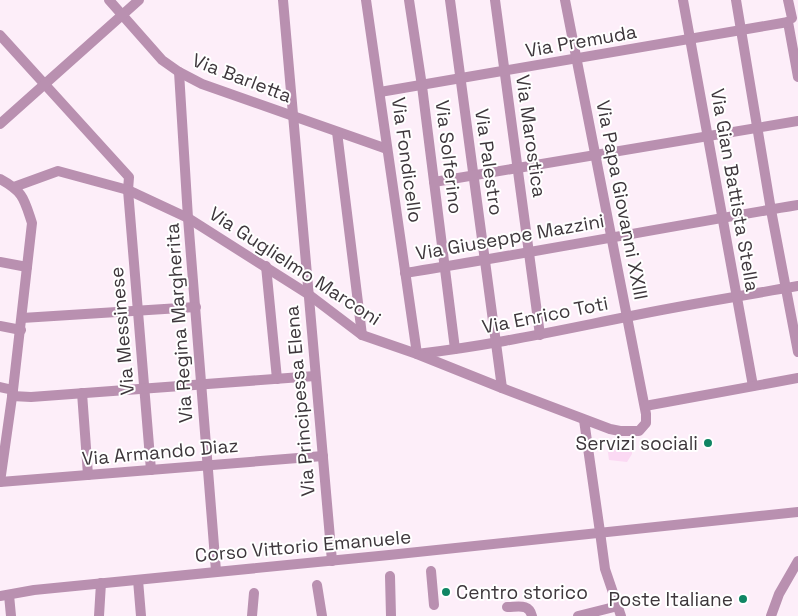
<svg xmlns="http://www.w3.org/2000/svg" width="798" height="616" font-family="'Space Grotesk',sans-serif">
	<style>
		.green { fill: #fbd9f3 }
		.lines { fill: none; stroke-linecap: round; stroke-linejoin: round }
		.pedestrian { stroke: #b990b0; stroke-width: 10 }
		.minor { stroke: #b990b0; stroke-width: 10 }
		.tertiary { stroke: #b990b0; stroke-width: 10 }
		.poi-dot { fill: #108564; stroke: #fff; stroke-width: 2 }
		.labels { text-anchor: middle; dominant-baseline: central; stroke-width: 4; stroke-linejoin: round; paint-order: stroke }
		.street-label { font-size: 19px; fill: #3e373c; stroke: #fff }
		.poi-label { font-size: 19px; fill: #3e373c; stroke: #fff; text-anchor: end }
	</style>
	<rect width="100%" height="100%" fill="#fdeef9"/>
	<path class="green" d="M607 446 632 449V454L627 462 609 460Z"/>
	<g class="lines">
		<g class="pedestrian">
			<path d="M431 571 434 605"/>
			<path d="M390 576 391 616"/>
			<path d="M138 580 141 616"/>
			<path d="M317 585 322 616"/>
			<path d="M507 607C518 607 529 603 532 616"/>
			<path d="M99 616 101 583"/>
			<path d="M252 616 254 593"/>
			<path d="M578 616 618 606"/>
		</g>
		<g class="minor">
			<path d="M109 0 162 60 179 72 202 84 387 149"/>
			<path d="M283 0 332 561"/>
			<path d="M366 0 417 354C488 346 556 331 626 317 683 305 741 296 798 286"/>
			<path d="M409 0 422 86 455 349"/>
			<path d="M450 0 502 388"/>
			<path d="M495 0 540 335"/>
			<path d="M683 0 753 386"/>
			<path d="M736 0 771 210 798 352"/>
			<path d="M788 0 792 18"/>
			<path d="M788 22 798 77"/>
			<path d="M0 35 129 177 128 190 151 470"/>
			<path d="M179 72 188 218 216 571"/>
			<path d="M380 92 788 22"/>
			<path d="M0 124 139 0"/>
			<path d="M337 132 362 335"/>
			<path d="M0 179C24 192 24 199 32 223L13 390 0 482"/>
			<path d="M434 182 798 121"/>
			<path d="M14 187 58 171 128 190 188 218 308 294 362 335 417 354 502 388 610 429 620 431H639L646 423V414L565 0"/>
			<path d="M0 262 27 267"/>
			<path d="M266 266 277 379"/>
			<path d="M405 273C536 252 667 227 798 205"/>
			<path d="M22 318 196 307"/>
			<path d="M0 326 21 330"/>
			<path d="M0 387 13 390"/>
			<path d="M82 393 88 475"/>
			<path d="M12 396 31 397 315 376"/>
			<path d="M645 406 798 378"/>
			<path d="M584 420 600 532"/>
			<path d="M0 482 323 456"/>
			<path d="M771 616 779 594 798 561"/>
		</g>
		<g class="tertiary">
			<path d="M600 532 605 569 621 616"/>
			<path d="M9 595 11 616"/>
			<path d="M0 596 34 590 389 555 798 512"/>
		</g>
	</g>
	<g class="poi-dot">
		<circle cx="708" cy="443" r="5"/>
		<circle cx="446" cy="592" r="5"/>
		<circle cx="743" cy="599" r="5"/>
	</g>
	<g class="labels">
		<g class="street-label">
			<text transform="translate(581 41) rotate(-10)">Via Premuda</text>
			<text transform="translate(242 78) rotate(21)">Via Barletta</text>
			<text transform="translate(531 136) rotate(82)">Via Marostica</text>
			<text transform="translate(449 157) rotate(83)">Via Solferino</text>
			<text transform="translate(407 160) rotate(82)">Via Fondicello</text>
			<text transform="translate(489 162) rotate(82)">Via Palestro</text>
			<text transform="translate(735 190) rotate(80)">Via Gian Battista Stella</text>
			<text transform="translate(622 200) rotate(79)">Via Papa Giovanni XXIII</text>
			<text transform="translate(510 237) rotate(-10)">Via Giuseppe Mazzini</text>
			<text transform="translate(295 266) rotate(33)">Via Guglielmo Marconi</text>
			<text transform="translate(545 315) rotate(-11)">Via Enrico Toti</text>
			<text transform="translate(179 323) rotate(-94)">Via Regina Margherita</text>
			<text transform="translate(122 331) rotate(-95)">Via Messinese</text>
			<text transform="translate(300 401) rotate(-95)">Via Principessa Elena</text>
			<text transform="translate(160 452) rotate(-5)">Via Armando Diaz</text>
			<text transform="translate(303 546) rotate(-5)">Corso Vittorio Emanuele</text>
		</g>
		<g class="poi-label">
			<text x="698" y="443">Servizi sociali</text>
			<text x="456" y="592" text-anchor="start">Centro storico</text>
			<text x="733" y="599">Poste Italiane</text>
		</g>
	</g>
</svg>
